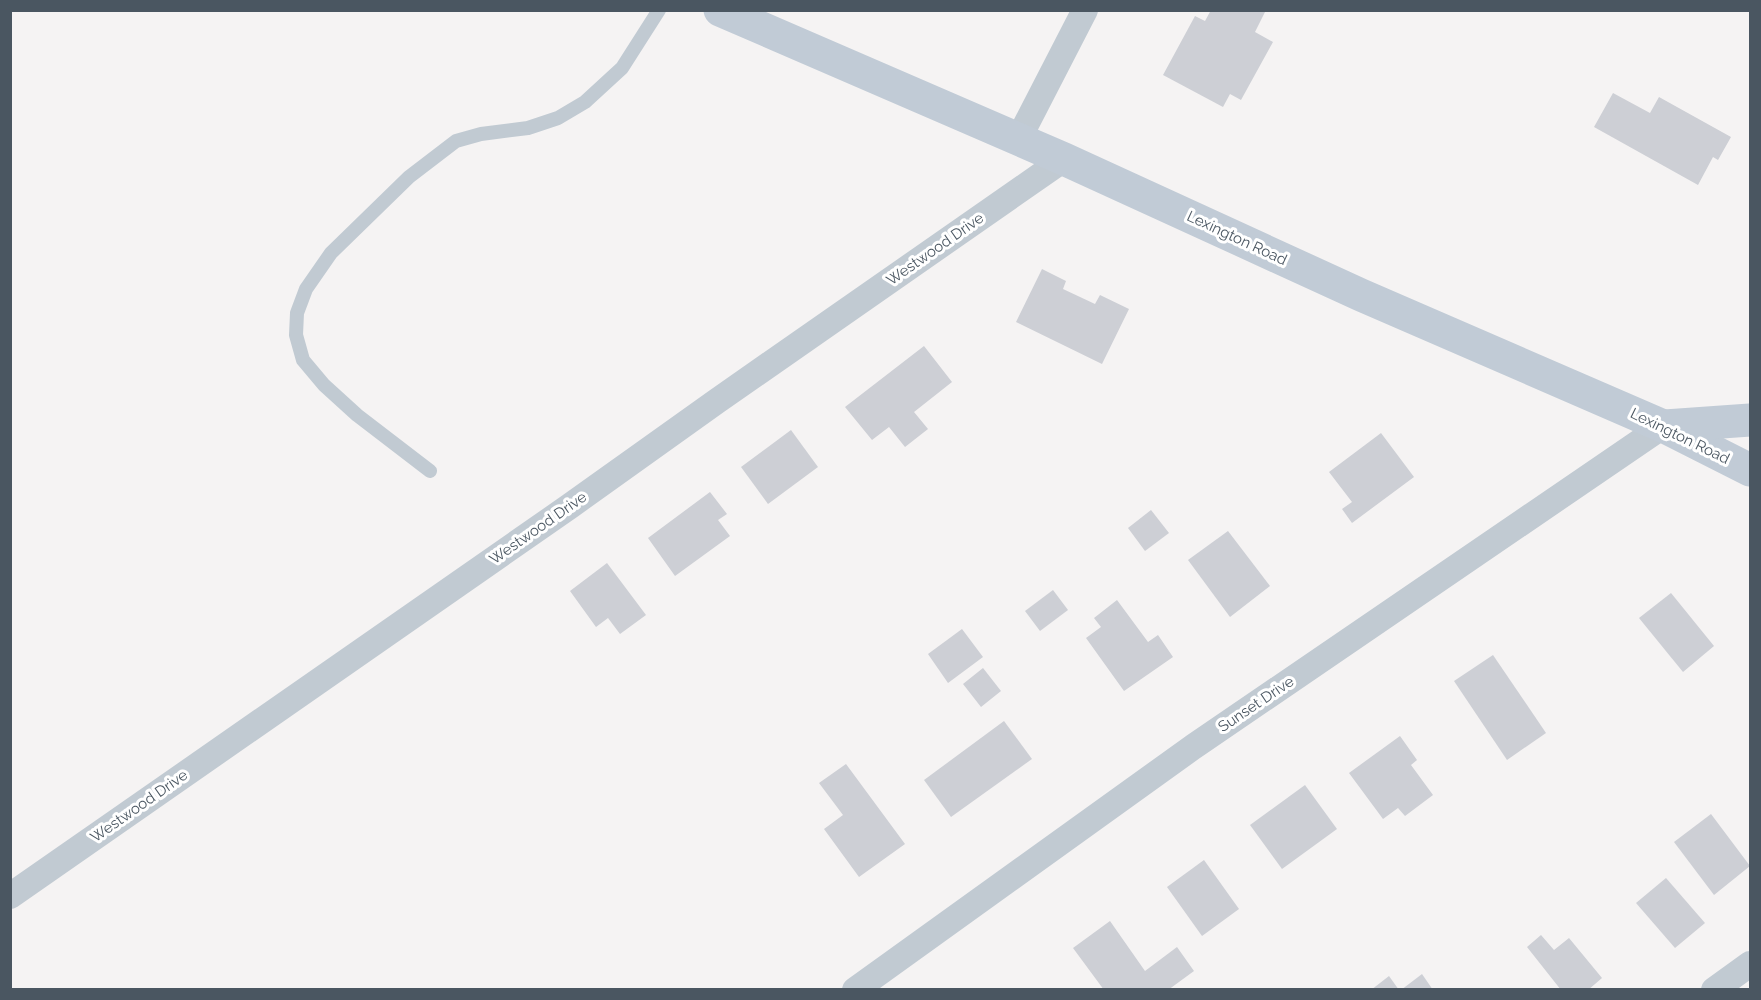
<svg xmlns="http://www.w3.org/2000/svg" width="1761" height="1000" font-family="Raleway,sans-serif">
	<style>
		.building { fill: #cdcfd5 }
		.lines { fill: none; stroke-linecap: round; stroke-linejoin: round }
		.service { stroke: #c1cad2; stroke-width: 14 }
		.minor { stroke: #c1cad2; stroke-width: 26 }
		.secondary { stroke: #c1cbd6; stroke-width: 33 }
		.labels { text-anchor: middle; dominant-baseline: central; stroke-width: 6; stroke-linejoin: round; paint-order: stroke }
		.street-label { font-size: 15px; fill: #4a5661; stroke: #fff }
	</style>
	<rect width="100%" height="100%" fill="#f5f3f3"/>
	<g class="building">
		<path d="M1211 10H1266L1255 32 1273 42 1241 100 1230 94 1223 107 1163 75 1195 16 1205 21Z"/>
		<path d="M1613 93 1650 113 1659 97 1731 137 1718 160 1713 157 1698 185 1594 127Z"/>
		<path d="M1042 269 1066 281 1063 289 1095 304 1100 295 1129 309 1102 364 1016 322Z"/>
		<path d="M924 346 952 382 914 412 928 429 905 447 889 427 872 440 845 407Z"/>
		<path d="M791 430 818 467 768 504 741 467Z"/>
		<path d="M1381 433 1414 477 1352 523 1342 509 1352 502 1329 472Z"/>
		<path d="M710 492 727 514 718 520 730 536 675 576 648 538Z"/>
		<path d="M1151 510 1169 533 1145 551 1128 528Z"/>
		<path d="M1228 531 1270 586 1230 617 1188 560Z"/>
		<path d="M607 563 646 615 620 634 608 618 596 627 570 591Z"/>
		<path d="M1053 590 1068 610 1040 631 1025 611Z"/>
		<path d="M1671 593 1714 646 1683 672 1639 618Z"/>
		<path d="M1117 600 1148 642 1158 635 1173 657 1124 691 1086 638 1101 627 1094 618Z"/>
		<path d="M962 629 983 657 948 683 928 654Z"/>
		<path d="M1493 655 1546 733 1507 760 1454 681Z"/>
		<path d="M983 668 1001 691 981 707 963 684Z"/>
		<path d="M1004 721 1032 759 951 817 924 780Z"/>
		<path d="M1400 736 1417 760 1411 765 1433 795 1405 816 1398 808 1383 819 1349 773Z"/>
		<path d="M846 764 905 844 859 877 824 829 843 815 819 783Z"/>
		<path d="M1305 785 1337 829 1282 869 1250 825Z"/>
		<path d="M1711 814 1750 866 1714 895 1674 842Z"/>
		<path d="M1204 860 1239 909 1202 936 1167 887Z"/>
		<path d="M1666 878 1705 923 1675 948 1636 903Z"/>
		<path d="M1110 921 1145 971 1177 947 1194 971 1168 990H1104L1073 948Z"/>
		<path d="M1541 935 1554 950 1569 938 1602 978 1588 990H1561L1527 947Z"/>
		<path d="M1422 974 1433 990H1401Z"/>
		<path d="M1389 976 1399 990H1371Z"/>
	</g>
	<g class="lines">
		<path class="service" d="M430 471 357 415 324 385 303 360 296 335 297 313 306 289 331 253 409 177 456 141 481 134 528 128 558 118 585 102 622 68 659 10"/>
		<g class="minor">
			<path d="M1018 140 1085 10"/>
			<path d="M10 896 570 506 717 401 1064 159"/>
			<path d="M855 990 1193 747 1663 426"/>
			<path d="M1714 990 1750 964"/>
		</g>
		<g class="secondary">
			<path d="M720 10 1064 159 1361 295 1663 426 1750 470"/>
			<path d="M1665 426 1750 420"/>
		</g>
	</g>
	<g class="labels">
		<g class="street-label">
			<text transform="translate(1237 238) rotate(25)">Lexington Road</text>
			<text transform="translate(935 249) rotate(-35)">Westwood Drive</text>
			<text transform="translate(1680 436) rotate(26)">Lexington Road</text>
			<text transform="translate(538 528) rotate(-35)">Westwood Drive</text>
			<text transform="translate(1256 704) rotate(-34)">Sunset Drive</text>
			<text transform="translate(139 806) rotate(-35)">Westwood Drive</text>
		</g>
	</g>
	<rect width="1761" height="1000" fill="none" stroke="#4a5661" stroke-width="24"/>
</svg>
